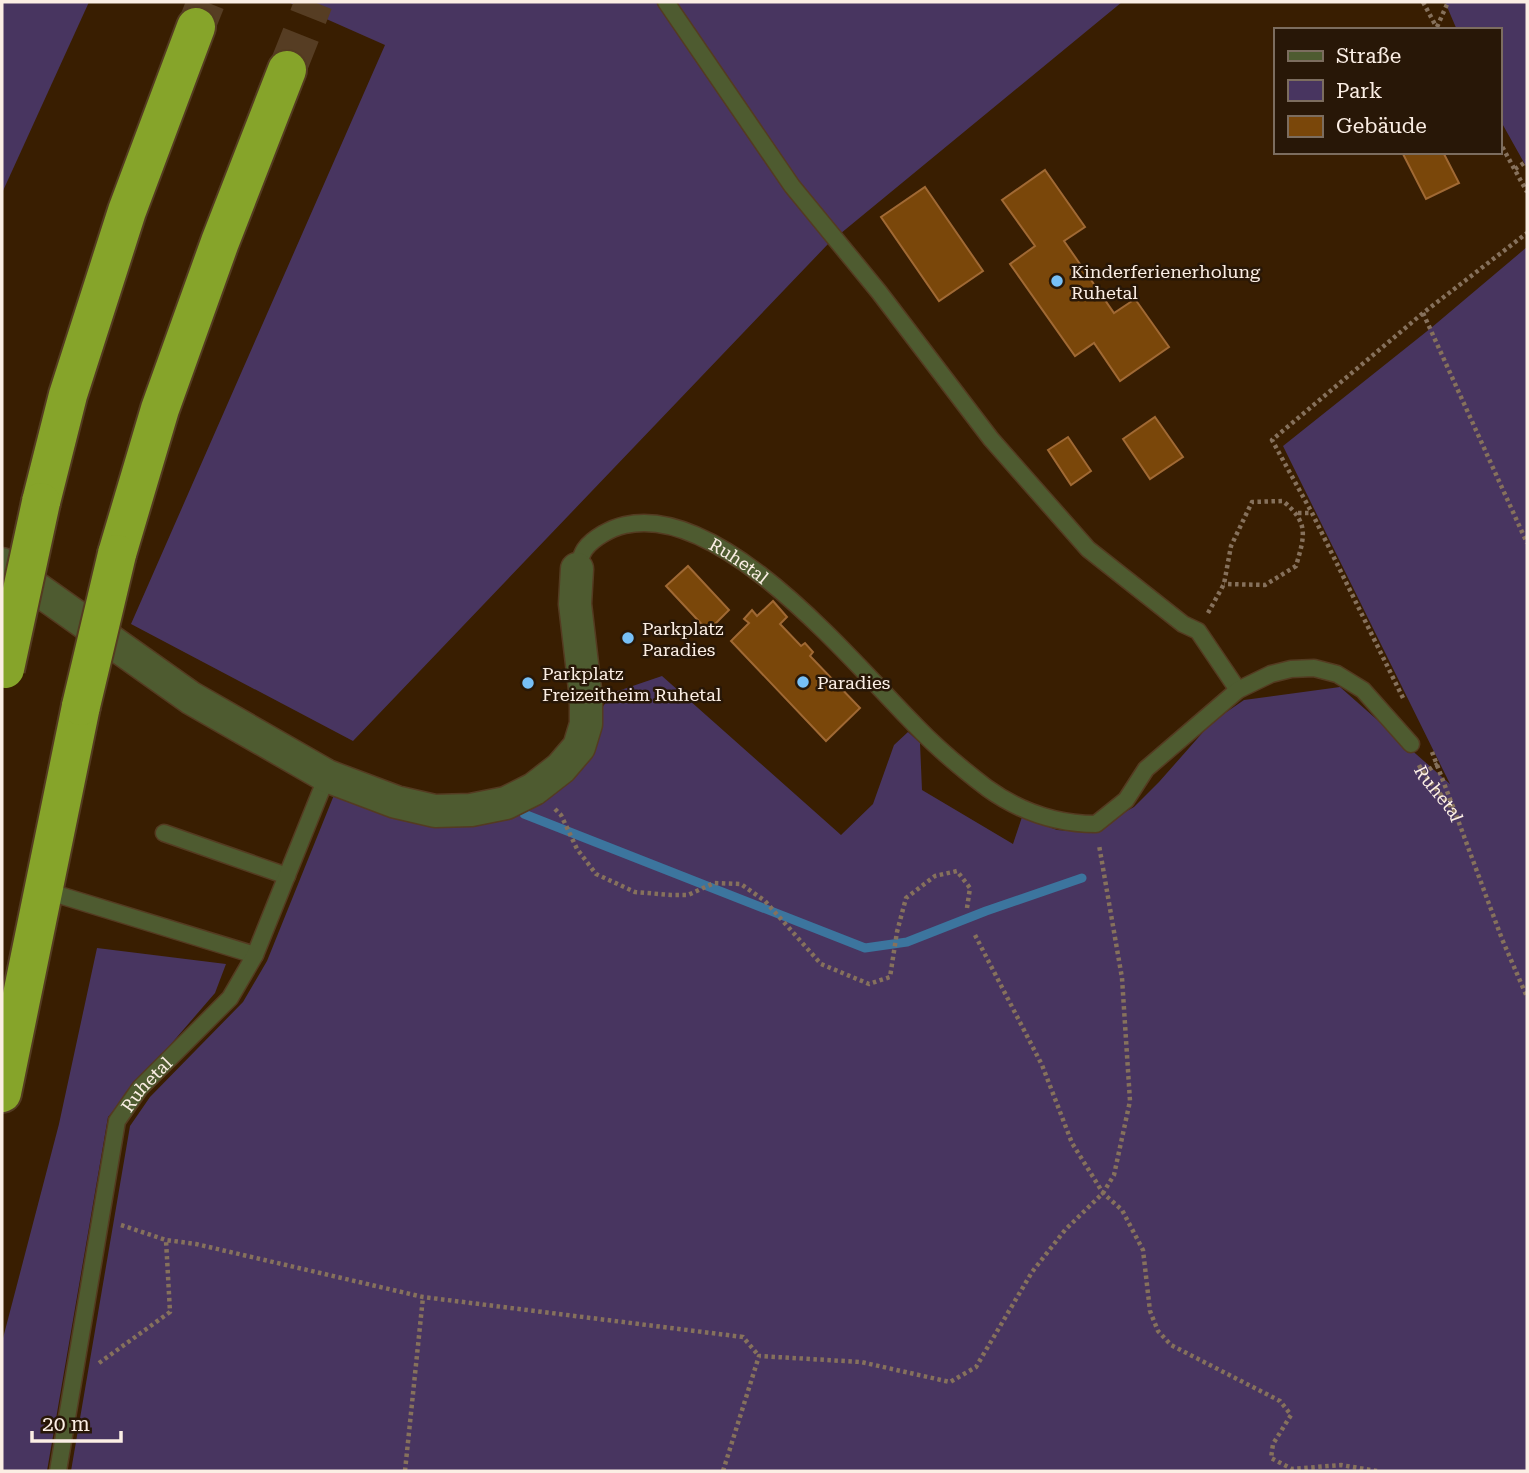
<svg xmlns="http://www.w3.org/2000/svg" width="1529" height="1473" font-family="'Roboto Serif',serif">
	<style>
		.green { fill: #483560 }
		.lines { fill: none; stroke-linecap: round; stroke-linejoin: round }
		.stream { stroke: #3c759e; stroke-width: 9 }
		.building { fill: #7a470a; stroke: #a06934; stroke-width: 2 }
		.highway-tunnel { stroke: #563d23; stroke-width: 38; stroke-dasharray: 38 19; stroke-linecap: butt }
		.lane-casing { stroke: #543b21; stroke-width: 19 }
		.street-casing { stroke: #543b21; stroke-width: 35 }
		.highway-casing { stroke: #543b21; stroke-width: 42 }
		.path { stroke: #86715c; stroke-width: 4.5; stroke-dasharray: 3.5 3.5; stroke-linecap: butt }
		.lane { stroke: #4e5b30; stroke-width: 16 }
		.street { stroke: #4e5b30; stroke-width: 32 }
		.highway { stroke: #86a42a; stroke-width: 38 }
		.highway-bridge-casing { stroke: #543b21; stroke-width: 42; stroke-linecap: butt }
		.highway-bridge { stroke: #86a42a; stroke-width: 38 }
		.poi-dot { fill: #77c0f7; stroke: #281707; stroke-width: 2.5 }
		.labels { text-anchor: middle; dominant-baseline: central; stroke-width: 5; stroke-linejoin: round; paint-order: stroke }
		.poi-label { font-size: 18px; fill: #fbeee4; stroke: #281707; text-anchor: start }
		.street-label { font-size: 18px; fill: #fbeee4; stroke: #281707 }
	</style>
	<rect width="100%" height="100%" fill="#391e01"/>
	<g class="green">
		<path d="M2 2H89L2 193Z"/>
		<path d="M288 2H1122L829 243 353 741 131 624 385 45Z"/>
		<path d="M1445 2H1527V168L1499 118V30H1457Z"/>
		<path d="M1527 247V1471H71L130 1126 150 1097 243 1002 267 961 334 795 392 816 434 827 473 825 511 819 543 803 572 779 593 755 602 726V708L612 693 662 676 841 835 873 804 894 745 908 732 920 743 922 790 1013 844 1022 817 1057 830 1089 832 1134 807 1159 782 1212 722 1244 700 1340 687 1450 784 1283 446 1431 328Z"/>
		<path d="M97 948 226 964 215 993 108 1117 47 1471H2V1342L59 1124Z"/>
	</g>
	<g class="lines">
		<path class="stream" d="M524 814 865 948 907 942 986 911 1082 878"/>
	</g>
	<g class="building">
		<path d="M1402 152H1443L1459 183 1426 199Z"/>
		<path d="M1045 170 1085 227 1064 241 1114 313 1135 299 1169 347 1120 381 1094 343 1075 356 1010 264 1035 246 1002 200Z"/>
		<path d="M925 187 983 271 939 301 881 217Z"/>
		<path d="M1155 417 1183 457 1150 479 1123 439Z"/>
		<path d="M1068 437 1091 471 1071 485 1048 450Z"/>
		<path d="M688 566 729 610 708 631 666 586Z"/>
		<path d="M773 601 787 617 780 624 801 646 805 643 813 652 810 656 860 708 826 741 731 641 749 623 744 619 752 610 757 616Z"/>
	</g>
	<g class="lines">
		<g class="highway-tunnel">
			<path d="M196 27 206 2"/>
			<path d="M287 70 314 2"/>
		</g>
		<g class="lane-casing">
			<g id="lane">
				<path d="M666 2 792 186 879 292 991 439 1088 549 1183 624 1198 631 1238 690"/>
				<path id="s2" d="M577 569C579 563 581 555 585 549 593 538 611 528 625 525 723 503 852 662 915 725 937 748 962 769 987 788 1019 811 1056 824 1096 824L1126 800 1146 769 1238 690 1271 674 1291 669 1314 668 1337 674 1363 690 1411 744"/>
				<path d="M164 833 287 876"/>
				<path d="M43 890 255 955"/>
				<path id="s3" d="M58 1471 117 1121 140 1088 230 998 255 955 327 776"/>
			</g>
		</g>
		<g class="street-casing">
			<path id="street" d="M2 564 191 698 327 776 396 802 435 811 471 810 506 803 534 789 561 768 579 747 586 724V698L575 604 577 569"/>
		</g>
		<g class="highway-casing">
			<g id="highway">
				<path d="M41 502 68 395 127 211 196 27"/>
				<path d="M117 554 160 409 220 242 287 70"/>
				<path d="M2 1093 81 706"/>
			</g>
		</g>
		<g class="path">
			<path d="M1423 2 1438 30"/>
			<path d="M1437 27 1448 2"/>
			<path d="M1499 141 1527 192"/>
			<path d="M1515 169 1527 161"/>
			<path d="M1423 313 1527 543"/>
			<path d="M1298 513H1312"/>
			<path d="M1208 613 1224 584 1231 546 1252 502 1283 501C1309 523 1305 535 1296 566L1265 585 1224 584"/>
			<path d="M1403 698 1312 513 1272 440 1423 313 1527 233"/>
			<path d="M1432 752 1455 812"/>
			<path id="s1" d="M1419 765 1423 773 1455 812 1502 939 1527 997"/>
			<path d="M1423 773 1438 764"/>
			<path d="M555 809 561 815 577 849 596 874 635 892 671 895H688L714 883 741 884 765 901 821 964 869 984 890 977 897 932 906 898 935 876 957 871 970 888 967 908"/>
			<path d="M975 935 1042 1065 1072 1143 1103 1193 1122 1210 1143 1250 1150 1311 1158 1331 1171 1345 1280 1401 1291 1415 1273 1444 1271 1458 1292 1469 1341 1465 1377 1471"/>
			<path d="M121 1225 166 1240"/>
			<path d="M99 1363 170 1312 166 1240 196 1244 423 1297 743 1337 759 1356"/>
			<path d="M405 1471 423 1297"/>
			<path d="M723 1471 759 1356 861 1362 950 1382 976 1367 1032 1272 1065 1230 1103 1193 1114 1175 1130 1101 1122 978 1099 845"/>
		</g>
		<use href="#lane" class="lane"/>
		<use href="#street" class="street"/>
		<use href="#highway" class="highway"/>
		<g class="highway-bridge-casing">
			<g id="highway-bridge">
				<path d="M5 669 41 502"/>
				<path d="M81 706 117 554"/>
			</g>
		</g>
		<use href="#highway-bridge" class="highway-bridge"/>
	</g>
	<g class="poi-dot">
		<circle cx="1057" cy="281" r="7"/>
		<circle cx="628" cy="638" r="7"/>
		<circle cx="803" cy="682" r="7"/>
		<circle cx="528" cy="683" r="7"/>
	</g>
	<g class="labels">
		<g class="poi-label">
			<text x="1071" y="271">Kinderferienerholung<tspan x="1071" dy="21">Ruhetal</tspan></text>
			<text x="642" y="628">Parkplatz<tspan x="642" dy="21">Paradies</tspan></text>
			<text x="542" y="673">Parkplatz<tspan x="542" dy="21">Freizeitheim Ruhetal</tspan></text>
			<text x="817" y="682">Paradies</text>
		</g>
		<g class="street-label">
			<text stroke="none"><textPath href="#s2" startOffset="192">Ruhetal</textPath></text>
			<text stroke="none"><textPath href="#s1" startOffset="35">Ruhetal</textPath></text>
			<text stroke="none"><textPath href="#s3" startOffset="402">Ruhetal</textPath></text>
		</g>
	</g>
	<rect width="1529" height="1473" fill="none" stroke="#fbeee4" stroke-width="7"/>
	<rect x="1274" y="28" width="228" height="126" fill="#281707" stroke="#7c6d5f" stroke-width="2"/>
	<rect x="1288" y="51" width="35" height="10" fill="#4e5b30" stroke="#7c6d5f" stroke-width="2"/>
	<text x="1336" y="63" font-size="21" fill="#fbeee4">Straße</text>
	<rect x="1288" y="80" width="35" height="21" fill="#483560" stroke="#7c6d5f" stroke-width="2"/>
	<text x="1336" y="98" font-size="21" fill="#fbeee4">Park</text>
	<rect x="1288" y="116" width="35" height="21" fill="#7a470a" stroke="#7c6d5f" stroke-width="2"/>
	<text x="1336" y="133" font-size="21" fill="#fbeee4">Gebäude</text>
	<path d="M32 1431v10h89v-10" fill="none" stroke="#fbeee4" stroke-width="3.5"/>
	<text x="42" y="1431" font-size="21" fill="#fbeee4" stroke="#281707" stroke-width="5" paint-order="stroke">20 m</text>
</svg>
